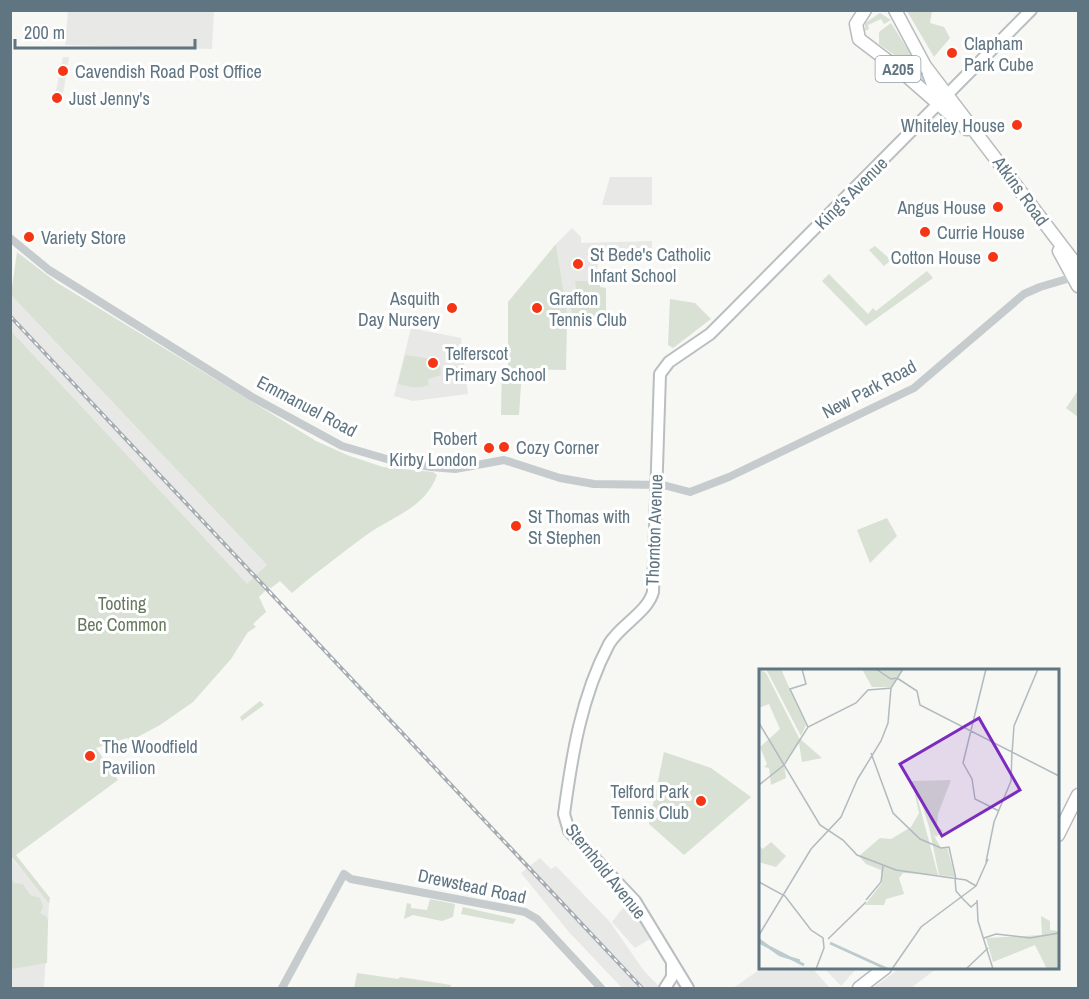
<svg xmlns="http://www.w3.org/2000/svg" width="1089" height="999" font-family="'Archivo Narrow',sans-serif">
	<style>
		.built { fill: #e8e9e7 }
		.green { fill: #d9e0d4 }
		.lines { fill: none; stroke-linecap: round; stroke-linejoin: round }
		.major-casing { stroke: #b9bec1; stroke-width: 14 }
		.highway-casing { stroke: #b8bcbf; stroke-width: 15 }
		.minor { stroke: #c6cbce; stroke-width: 8 }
		.major { stroke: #fff; stroke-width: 10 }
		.highway { stroke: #fff; stroke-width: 12 }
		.rail-casing { stroke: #a6adb2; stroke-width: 4 }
		.rail { stroke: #fff; stroke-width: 1.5; stroke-dasharray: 4.5; stroke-linecap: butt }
		.poi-dot { fill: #f53615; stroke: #fff; stroke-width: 2 }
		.labels { text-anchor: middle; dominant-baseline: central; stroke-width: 6; stroke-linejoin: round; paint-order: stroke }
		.shield { fill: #fff; stroke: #8f9ea8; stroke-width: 1.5 }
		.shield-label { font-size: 16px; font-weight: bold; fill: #5f7582 }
		.poi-label { font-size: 18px; fill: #5f7582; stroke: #fff; text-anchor: start }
		.street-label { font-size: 18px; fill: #5f7582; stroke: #fff }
		.park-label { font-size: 18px; fill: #66795e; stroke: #fff }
		.inset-river { fill: none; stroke: #bccbce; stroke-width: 3 }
		.inset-road { fill: none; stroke: #b1bbbf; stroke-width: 1.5 }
		.view { fill: #7b2cbf; fill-opacity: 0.15; stroke: #7b2cbf; stroke-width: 3 }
		.inset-edge { fill: none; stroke: #5f7582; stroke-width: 3 }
	</style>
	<rect width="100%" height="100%" fill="#f7f7f3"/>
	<g class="built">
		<path d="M68 11H214L212 49 65 45Z"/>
		<path d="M63 57H69L62 101 54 100Z"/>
		<path d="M610 177H652V205H602Z"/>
		<path d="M572 228 581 237V243L652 241V248L599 250 597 275 600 287 606 288V317H567L556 244Z"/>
		<path d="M11 295 267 565 247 585 11 331Z"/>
		<path d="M411 328 461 338 468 394 413 401 394 396Z"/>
		<path d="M10 856 49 904 44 988H11Z"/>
		<path d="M540 858 551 869 556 866 610 922 644 971 661 988H622L569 932 521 873Z"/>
		<path d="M629 900 653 937 635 948 612 922Z"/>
		<path d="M762 968H812L830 988H733Z"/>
		<path d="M824 968H857L841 986Z"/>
		<path d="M900 968H937L911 988H873Z"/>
	</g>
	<g class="green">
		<path d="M907 11H932L930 23 944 27 950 38 934 57Z"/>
		<path d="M880 13 891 20 884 24 881 19 868 25 869 29 865 31V23Z"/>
		<path d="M891 23 916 63 918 72 879 44V32Z"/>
		<path d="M556 244 567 314 566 370 522 369 519 415H501L502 369 508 368V302Z"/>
		<path d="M875 246 891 260 884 266 869 250Z"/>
		<path d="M17 252 56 282 316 441 347 455 383 467 433 472 437 475C425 509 392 516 365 536 340 555 315 573 292 593L280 581 271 588 269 587 259 597 266 612 253 624 256 627 248 632 231 659 193 702 160 725 130 741 127 738 96 748 118 780 16 855 50 898 49 904 11 856V331L247 584 267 565 11 295Z"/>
		<path d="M927 271 933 278 866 326 822 281 829 274 868 314 873 308 876 311Z"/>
		<path d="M575 281H600V287L606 288V317H573L569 302 578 300Z"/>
		<path d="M670 299 695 303 711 319 673 348 668 345Z"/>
		<path d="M405 355 440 360 441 375 428 379 429 385C418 389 409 387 398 384Z"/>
		<path d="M1077 392H1078V417L1066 408Z"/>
		<path d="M887 518 897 536 870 563 857 530Z"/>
		<path d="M260 701 264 705 242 721 240 717Z"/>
		<path d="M664 752 711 768 751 797 684 855 649 824Z"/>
		<path d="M11 878 14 883 23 884 30 895 40 898 43 907 40 913 47 917 48 922 47 963 11 969Z"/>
		<path d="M430 899 455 904 453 917 442 921 413 915 404 919 407 903 411 904V908L427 910Z"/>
		<path d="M463 907 516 919 513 924 461 914Z"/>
		<path d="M357 973 398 979 400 977 451 985 450 988H354Z"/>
	</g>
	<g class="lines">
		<g class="major-casing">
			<g id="major">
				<path d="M928 74 939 104"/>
				<path d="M665 988 672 977V963"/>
				<path d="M688 988 635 901 569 831 564 814C572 755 581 697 609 644 620 625 647 613 653 592L660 374 669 362 710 334 731 313 1031 10"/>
			</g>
		</g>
		<g class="highway-casing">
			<g id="highway">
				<path d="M865 10 856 24 859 39 901 71 967 129"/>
				<path d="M895 10 925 66 1078 267"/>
				<path d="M1059 251 1078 286"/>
				<path d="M1058 835 1078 795"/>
				<path d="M859 988 885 968"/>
			</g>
		</g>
		<g class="minor">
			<path d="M10 238 49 270 252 397 342 446 390 460 431 467 455 469 504 460 560 478 594 484 663 485 690 492 729 477 914 388 1024 294 1040 287 1077 276"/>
			<path d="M282 988 344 874 351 879 525 912 537 919 601 988"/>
		</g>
		<use href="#major" class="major"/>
		<use href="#highway" class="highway"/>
		<g class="rail-casing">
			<path id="rail" d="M10 316 642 988"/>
		</g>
		<use href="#rail" class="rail"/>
	</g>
	<g class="poi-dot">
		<circle cx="952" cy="53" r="6"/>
		<circle cx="63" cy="71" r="6"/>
		<circle cx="57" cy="98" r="6"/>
		<circle cx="1017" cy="125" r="6"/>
		<circle cx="998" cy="207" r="6"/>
		<circle cx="925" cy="232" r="6"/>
		<circle cx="29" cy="237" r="6"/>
		<circle cx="993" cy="257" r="6"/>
		<circle cx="578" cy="264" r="6"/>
		<circle cx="452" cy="308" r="6"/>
		<circle cx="537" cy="308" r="6"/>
		<circle cx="433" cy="363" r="6"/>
		<circle cx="504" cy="447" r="6"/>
		<circle cx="489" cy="448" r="6"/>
		<circle cx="516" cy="526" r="6"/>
		<circle cx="90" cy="756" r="6"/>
		<circle cx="701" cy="801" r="6"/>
	</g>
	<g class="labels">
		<rect class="shield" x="875.5" y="56" width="45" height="26" rx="4.5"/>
		<g class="shield-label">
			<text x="898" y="69">A205</text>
		</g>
		<g class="poi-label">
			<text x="964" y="43">Clapham<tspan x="964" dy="21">Park Cube</tspan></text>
			<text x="75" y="71">Cavendish Road Post Office</text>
			<text x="69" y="98">Just Jenny's</text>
			<text x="1005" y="125" text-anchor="end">Whiteley House</text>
			<text x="986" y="207" text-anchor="end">Angus House</text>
			<text x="937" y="232">Currie House</text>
			<text x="41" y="237">Variety Store</text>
			<text x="590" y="254">St Bede's Catholic<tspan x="590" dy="21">Infant School</tspan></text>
			<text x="981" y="257" text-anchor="end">Cotton House</text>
			<text x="440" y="298" text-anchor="end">Asquith<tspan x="440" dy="21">Day Nursery</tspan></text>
			<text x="549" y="298">Grafton<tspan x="549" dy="21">Tennis Club</tspan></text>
			<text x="445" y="353">Telferscot<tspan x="445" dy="21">Primary School</tspan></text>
			<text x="477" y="438" text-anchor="end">Robert<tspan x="477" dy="21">Kirby London</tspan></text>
			<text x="516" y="447">Cozy Corner</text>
			<text x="528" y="516">St Thomas with<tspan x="528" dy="21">St Stephen</tspan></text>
			<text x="102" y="746">The Woodfield<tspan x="102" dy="21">Pavilion</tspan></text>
			<text x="689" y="791" text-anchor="end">Telford Park<tspan x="689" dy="21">Tennis Club</tspan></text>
		</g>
		<g class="street-label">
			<text transform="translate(1021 191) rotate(54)">Atkins Road</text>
			<text transform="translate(851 193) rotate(-45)">King's Avenue</text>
			<text transform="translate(869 389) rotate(-28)">New Park Road</text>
			<text transform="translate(307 406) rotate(28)">Emmanuel Road</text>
			<text transform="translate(654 530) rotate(-88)">Thornton Avenue</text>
			<text transform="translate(606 871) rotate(51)">Sternhold Avenue</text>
			<text transform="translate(472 886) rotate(12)">Drewstead Road</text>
		</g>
		<g class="park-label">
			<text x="122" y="603">Tooting<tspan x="122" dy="21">Bec Common</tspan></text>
		</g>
	</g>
	<g transform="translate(759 669)">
		<rect width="300" height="300" fill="#f7f7f3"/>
		<path d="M0 0 7 4 40 69 63 89 43 93 40 74 25 94 27 109 12 116 10 99 5 98 8 95 1 78 21 60 10 35 0 39ZM7 0H22L47 56 42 67ZM103 0H143L132 18H113ZM192 111 179 145 178 156 184 162 177 168 174 165 182 179 188 178 196 208 180 206 170 158 163 136 158 127 179 206 144 204 140 209 145 225 127 230 125 236H106L123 214 122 201 107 195 100 187 121 169 132 170 152 158 160 144 153 112ZM12 173 27 187 17 198 0 193V177L4 180ZM282 247 291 252V261L300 262V300H288L276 276 234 293 227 269 283 266Z" fill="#d9e0d4"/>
		<path class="inset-river" d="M0 271 21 286 41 292M0 273 45 296M71 274 128 300"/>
		<path class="inset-road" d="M43 0 47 15 31 20 49 58M117 0 132 10 138 9M227 0 204 94 213 110 216 130 240 142M138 9 158 22 161 36 300 107M0 54 61 156 84 171 98 186 137 201 207 211 217 217M112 84 134 144 161 170 182 179 190 178 197 210M253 85 255 57 279 0M98 111 122 72 129 54 132 19 144 0M0 116 25 96 49 58 97 34 109 21 133 19M227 193 235 153 252 112 253 81M196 209 197 222 204 230 212 238 218 233M0 213 26 227 52 261 64 269 65 279 57 300M217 217 229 190M107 231 122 213 124 197M218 231 219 252 234 300M0 266 52 180 82 148 99 109M225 269 237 265 271 269 300 264M69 270 107 233M133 300 162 258 217 217M207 300 229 279"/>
		<path class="view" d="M220 49 261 121 183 167 141 95Z"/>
		<rect width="300" height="300" class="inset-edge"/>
	</g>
	<rect width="1089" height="999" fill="none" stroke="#5f7582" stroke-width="24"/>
	<path d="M15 39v9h180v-9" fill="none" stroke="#5f7582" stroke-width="3"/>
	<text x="24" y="39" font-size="18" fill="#5f7582" stroke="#ffffff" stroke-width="4.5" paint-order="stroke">200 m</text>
</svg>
